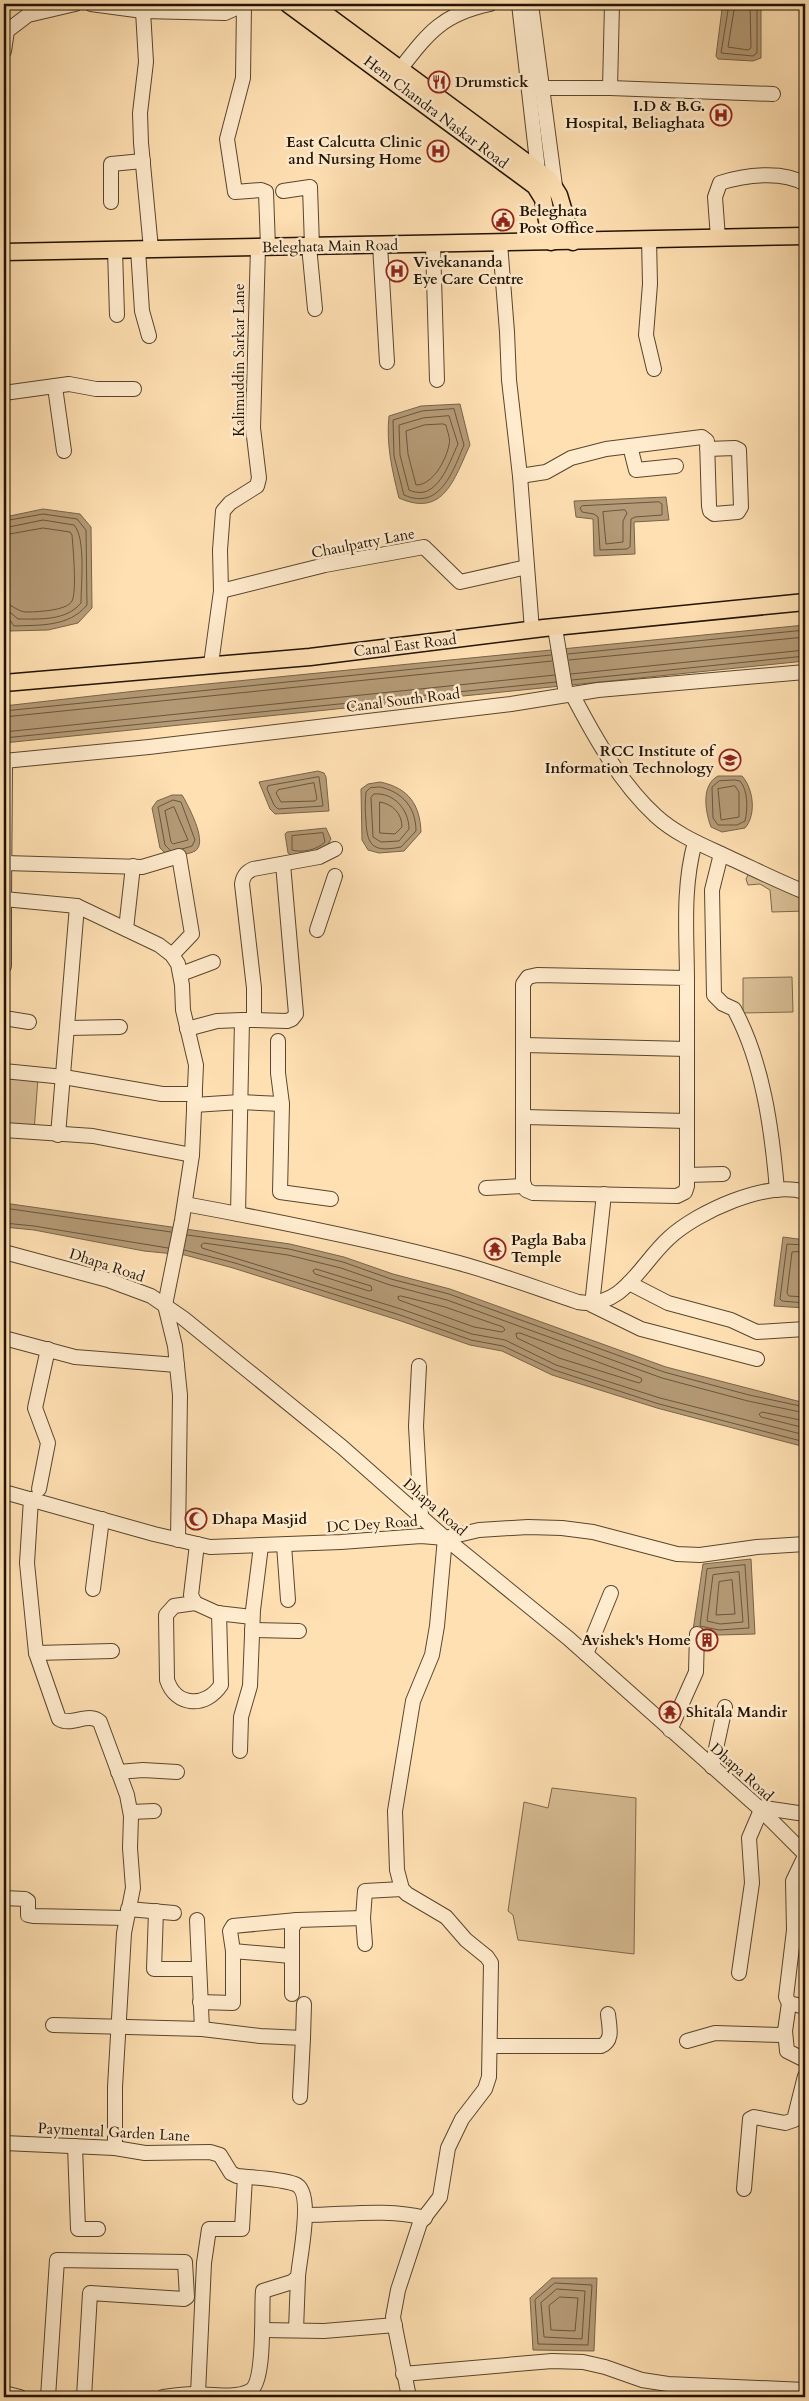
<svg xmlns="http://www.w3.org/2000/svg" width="809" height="2401" font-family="Cardo,serif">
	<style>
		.green { fill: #d9bd94; stroke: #7d684b }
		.water { fill: #b49a76; stroke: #796448 }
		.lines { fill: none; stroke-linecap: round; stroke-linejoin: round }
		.shore { stroke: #6a563c; stroke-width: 1 }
		.minor-casing { stroke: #58462e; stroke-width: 16 }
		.major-casing { stroke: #211302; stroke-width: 19 }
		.minor { stroke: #ffebcd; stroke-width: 14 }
		.major { stroke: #ffe0b2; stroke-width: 16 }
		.labels { text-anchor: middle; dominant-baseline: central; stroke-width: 5; stroke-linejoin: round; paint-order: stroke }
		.poi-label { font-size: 15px; font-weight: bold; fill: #211302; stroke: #ffebcd; text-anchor: start }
		.street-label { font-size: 15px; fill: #211302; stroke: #ffebcd }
	</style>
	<rect width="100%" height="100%" fill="#ffe0b2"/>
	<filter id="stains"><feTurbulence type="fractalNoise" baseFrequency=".004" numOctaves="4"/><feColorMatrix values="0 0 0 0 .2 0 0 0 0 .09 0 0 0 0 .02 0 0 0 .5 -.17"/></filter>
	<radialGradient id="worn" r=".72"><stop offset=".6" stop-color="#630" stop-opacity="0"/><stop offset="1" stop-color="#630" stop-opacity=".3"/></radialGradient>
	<g class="green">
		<path d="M749 873 805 895V911L772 912 770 890 760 884 748 885 746 879Z"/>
		<path d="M792 977 793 1012 743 1013V978Z"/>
		<path d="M4 1075 38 1078 34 1131 4 1130Z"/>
		<path d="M552 1788 636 1798 634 1954 518 1940 513 1915 508 1911 524 1802 548 1808Z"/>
	</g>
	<g class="water">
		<path d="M725 4 761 5V58L753 61 718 59 716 56 722 9Z"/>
		<path d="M460 404 470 445C454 479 444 518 399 498 392 470 386 444 389 416L421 406Z"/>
		<path d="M666 497 669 520 634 522 635 554 594 556 593 519 576 517 574 501Z"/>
		<path d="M43 509 80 514 91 527 92 608 78 623 48 630 9 631 4 615V520L5 517Z"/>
		<path d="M805 625V661L4 743V706L136 691Z"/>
		<path d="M318 771 324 773 326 777 329 811 275 814 270 809 259 782Z"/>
		<path d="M718 776H742C753 788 757 814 745 828L722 832 711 827C705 811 701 785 718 776Z"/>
		<path d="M380 782C409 788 420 805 421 832L404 851 379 853 368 850 362 840 361 789 368 784Z"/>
		<path d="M172 795H182L185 800C190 810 208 843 195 851 188 855 176 855 168 856L160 848 152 808 157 801Z"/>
		<path d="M326 828 331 839 326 848 293 856 288 853 285 834 287 832Z"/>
		<path d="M4 1203 290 1244 344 1257 393 1274 450 1289 666 1367 805 1403V1447L657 1408 552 1375 502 1351 470 1345 398 1320 233 1268 185 1255 144 1251 34 1230 4 1227Z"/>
		<path d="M783 1237 805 1240V1308L774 1306Z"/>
		<path d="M751 1559 755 1634 719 1635 693 1630 703 1564Z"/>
		<path d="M552 2278H597L594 2351 533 2350 530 2298Z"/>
	</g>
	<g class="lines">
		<g class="shore">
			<path d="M729 4 721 53 753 56 757 53V4"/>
			<path d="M735 4 728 47 748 50 751 48 750 4"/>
			<path d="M454 409 464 445C453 471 440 511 404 495L394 456 393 420 422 411Z"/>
			<path d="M449 416 458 444C449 463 437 503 409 490L400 455 399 425 423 418Z"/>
			<path d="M443 424 446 425C447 431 451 439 449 445 446 460 433 485 416 485L408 454 406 431 424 425Z"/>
			<path d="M659 502 662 504V515L635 517 631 519 630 547 627 549 600 550 598 517 594 514 582 512 580 508 582 506Z"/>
			<path d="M625 510 627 513 623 521V542L606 544 603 512Z"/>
			<path d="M4 521 43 514 77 519 86 530 87 605C69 627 40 625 14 626L9 619 4 617"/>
			<path d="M4 528 43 520 74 525C86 538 81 584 81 603 66 621 40 619 18 619L11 613 4 611"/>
			<path d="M4 535 43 528 70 532 72 535C73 547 77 592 72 601 67 611 35 612 25 612 17 611 12 604 4 604"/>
			<path d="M568 654 805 630"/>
			<path d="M569 660 805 637"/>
			<path d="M571 674 805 650"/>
			<path d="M572 680 805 656"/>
			<path d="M4 711 551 655"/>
			<path d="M4 717 552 661"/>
			<path d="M4 732 555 675"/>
			<path d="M4 738 556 682"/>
			<path d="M319 777 323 806 278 809 274 805 267 789 268 786Z"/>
			<path d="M735 780 740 781C748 790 748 809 745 821L737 825H718L713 818 712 787 719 781Z"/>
			<path d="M314 783 317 799 315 801 281 802 276 793 278 790Z"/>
			<path d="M735 786 739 792V817L721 820 718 789Z"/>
			<path d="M380 787C403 792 416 808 416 831L401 847C375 852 367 848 366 821 365 811 365 802 366 792L370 788Z"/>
			<path d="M374 794C394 792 409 810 409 829L399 841 381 842 373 837 371 798Z"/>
			<path d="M380 802C393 804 402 814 402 827L395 834 380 833Z"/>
			<path d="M174 807 188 840 173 844 171 842 165 811Z"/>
			<path d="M323 833 325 842C317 850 302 853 292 850V836Z"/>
			<path d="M170 850 165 845 158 807 173 800 181 802 195 840 192 846 182 849"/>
			<path d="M4 1208 171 1232"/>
			<path d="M4 1223 34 1226 168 1248"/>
			<path d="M187 1235 289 1249 343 1262 391 1279 449 1294 664 1372 749 1395 805 1407"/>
			<path d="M805 1245 787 1244 780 1299 782 1301 805 1303"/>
			<path d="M184 1250 235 1263 400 1315 471 1340 503 1346 554 1370 659 1404 805 1442"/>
			<path d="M805 1251 792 1252 787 1293 789 1296 805 1297"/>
			<path d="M316 1269 371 1286 372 1290 369 1291 315 1274 313 1271Z"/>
			<path d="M401 1296 445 1307 503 1327 505 1330 502 1332 474 1327 399 1300 398 1297Z"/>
			<path d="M520 1333 641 1378 642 1381 639 1383 559 1358 517 1338 516 1334Z"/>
			<path d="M805 1413 748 1401 662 1378 447 1300 390 1285 341 1268 288 1255 204 1243 201 1245 202 1248 401 1309 472 1334 505 1340 556 1365 660 1398 805 1435"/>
			<path d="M805 1421 762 1412 759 1414 761 1417 805 1428"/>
			<path d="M745 1565 749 1628 719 1630 700 1626 707 1569Z"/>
			<path d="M739 1572 743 1622 720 1624 707 1621 713 1575Z"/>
			<path d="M732 1580 735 1614 716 1615 719 1582Z"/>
			<path d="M555 2283 592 2285 588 2345 538 2344 535 2300Z"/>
			<path d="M557 2289 585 2291 582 2339 544 2337 541 2303Z"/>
			<path d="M560 2297 578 2298 575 2331 551 2330 549 2306Z"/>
		</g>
		<g class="minor-casing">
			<g id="minor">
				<path d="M91 4 143 11 225 13 245 4"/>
				<path d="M519 4 538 170 537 178"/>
				<path d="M531 4 555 186 550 188"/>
				<path d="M244 5 243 78 227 139 235 192 261 190 266 192 268 247"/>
				<path d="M143 11 146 62 140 113 141 143 151 249"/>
				<path d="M4 51 7 31 28 15 75 4"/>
				<path d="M401 68C429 32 443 14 490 4"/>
				<path d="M543 88H610L612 4"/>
				<path d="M610 88 773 94"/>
				<path d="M283 191 310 187 312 246"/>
				<path d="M111 202V164L143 161"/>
				<path d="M718 238 715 197 720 183C744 175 783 170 805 184"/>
				<path d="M649 239 650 284 646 335 654 369"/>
				<path d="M500 243 507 332 509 380 520 476 532 630"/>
				<path d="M433 244 437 380"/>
				<path d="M380 245 387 362"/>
				<path d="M309 246 315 309"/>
				<path d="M138 249 142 311 149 336"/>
				<path d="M115 250 117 315"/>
				<path d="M55 387 64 451"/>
				<path d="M4 393 69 384 96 389H134"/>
				<path d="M630 446 636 470 676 466"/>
				<path d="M520 476 546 472 571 458 606 449 702 437 707 441 709 506 710 511 714 514 738 512 741 507 739 450 735 448 707 449"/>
				<path d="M221 591 325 565 424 547 460 582 527 567"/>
				<path d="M555 628 566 694"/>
				<path d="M211 664 221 591 220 550 223 511 230 503 257 486 259 478 253 428 258 247"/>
				<path d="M572 694C594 736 620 783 656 816 678 836 705 846 732 859 756 870 780 882 805 892"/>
				<path d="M4 761 149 747 511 704 598 690 805 672"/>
				<path d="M5 761 4 899 77 906 159 945 172 955 178 964 182 985 183 1010 196 1065 192 1155 182 1220 165 1305 175 1346 180 1395 178 1540"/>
				<path d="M721 854 712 890 714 995 723 1004 734 1009C763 1062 772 1130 777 1190"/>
				<path d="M5 863 142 867 179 856 192 934 172 955"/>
				<path d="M126 929 133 866"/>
				<path d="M317 930 335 876"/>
				<path d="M4 966V899"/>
				<path d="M181 974 213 962"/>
				<path d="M687 978 537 975 528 977 523 984V1182L526 1190 533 1193 677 1196 685 1192 687 1186C687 1118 687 1051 687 983 687 935 682 889 695 842"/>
				<path d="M4 1018 29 1022"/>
				<path d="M254 1020 287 1021 292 1019 296 1014 283 864"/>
				<path d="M68 1028 120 1027"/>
				<path d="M187 1029 217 1021 242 1020"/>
				<path d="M278 1041V1073L282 1104 280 1192 331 1199"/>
				<path d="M524 1045 687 1049"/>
				<path d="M4 1071 64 1077 162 1094H195"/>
				<path d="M194 1105 240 1102 282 1104"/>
				<path d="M524 1117 687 1121"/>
				<path d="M4 1130 93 1136 192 1155"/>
				<path d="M58 1135 77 906"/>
				<path d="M687 1175 723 1174"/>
				<path d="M486 1188 524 1186"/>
				<path d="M604 1194 592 1305 641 1329 757 1359"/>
				<path d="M185 1204C277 1221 369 1239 459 1263 499 1274 539 1289 578 1302 623 1310 640 1264 669 1238 697 1212 767 1180 805 1192"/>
				<path d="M238 1214 242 1020H254V988L242 884C243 876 246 872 253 869L319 857 335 849"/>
				<path d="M4 1252 108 1280 151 1296 183 1318 342 1447 445 1538 568 1638 758 1807 805 1854"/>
				<path d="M629 1283 668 1303 731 1320 757 1332 805 1329"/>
				<path d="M4 1338 75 1357 177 1365"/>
				<path d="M419 1366 416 1426 421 1516"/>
				<path d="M39 1489 48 1443 35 1408 48 1349"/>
				<path d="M4 1492 154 1534 210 1547 341 1542 421 1536 445 1538 479 1530 528 1527 562 1528 593 1532 677 1554 700 1555 757 1547 805 1544"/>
				<path d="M31 1499 27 1563 36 1653 59 1719C72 1727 88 1711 100 1722L127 1795 131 1816 130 1848 133 1888 124 1933 115 2087V2148"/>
				<path d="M197 1544 191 1595 195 1603 217 1613 252 1617"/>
				<path d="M284 1545 288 1600"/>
				<path d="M93 1589 102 1519"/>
				<path d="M195 1603 174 1606 166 1615 167 1680C176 1707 206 1708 221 1685L219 1613"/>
				<path d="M252 1630 299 1631"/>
				<path d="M36 1653 112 1651"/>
				<path d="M586 1654 611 1593"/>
				<path d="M670 1730 696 1672 697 1634"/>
				<path d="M240 1751 241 1717 250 1686 253 1610 261 1546"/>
				<path d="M712 1767 725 1707"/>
				<path d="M118 1772 143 1770 177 1772"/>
				<path d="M758 1807 805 1814"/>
				<path d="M131 1812 154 1811"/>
				<path d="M805 1856 793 1881 794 1930 786 1997 789 2003 805 2007"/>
				<path d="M4 1898 25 1899 28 1901V1915L33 1916 126 1918"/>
				<path d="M128 1909 174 1913"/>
				<path d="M156 1911 154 1969H198"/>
				<path d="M363 1918 365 1891 402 1889"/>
				<path d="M233 1951 230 1931 233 1926 297 1920"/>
				<path d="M739 1973 752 1883 749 1838 761 1810"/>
				<path d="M292 1994V1928L297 1920 363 1918 365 1944"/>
				<path d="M200 2002 233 2003V1951L291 1956"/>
				<path d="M53 2025 202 2029 197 1920"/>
				<path d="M202 2029 260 2036 303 2038 300 2097"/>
				<path d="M785 2031 787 2051 805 2060"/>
				<path d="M303 2038 304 2004"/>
				<path d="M687 2041 715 2033 781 2035 785 2031 789 2003"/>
				<path d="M491 2046H601C614 2041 609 2026 608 2014"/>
				<path d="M4 2143 115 2148 145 2153 210 2152 220 2155 231 2173 237 2176C255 2178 278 2178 295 2184 315 2191 299 2259 298 2277L292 2282 263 2291C261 2309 266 2382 250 2391 235 2399 210 2394 193 2394 183 2394 173 2396 163 2397"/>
				<path d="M75 2146 78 2229H98"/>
				<path d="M744 2189 750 2119 754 2117 785 2123 794 2120 805 2076"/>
				<path d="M306 2215C345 2215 387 2208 425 2218"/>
				<path d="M262 2330 324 2331 395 2325"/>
				<path d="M296 2330 298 2277"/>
				<path d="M403 2374 552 2361 583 2362 605 2367 642 2380 668 2384 805 2390"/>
				<path d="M4 2393 20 2397"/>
				<path d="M198 2394 204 2263 209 2229H242L245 2177"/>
				<path d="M48 2397 57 2260 185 2262 187 2297 184 2299 90 2293 84 2397"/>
				<path d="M409 2397 393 2317 398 2290 420 2223 440 2197 448 2148 462 2119 485 2089 489 2077 491 1963 487 1957 466 1940 446 1917 407 1894 402 1889 397 1870 395 1811 413 1701 432 1655 437 1626 445 1538"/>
			</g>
		</g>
		<g class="major-casing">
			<g id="major">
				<path d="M288 4 535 186 543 199 551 242"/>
				<path d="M312 4 549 179 559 195 573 242"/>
				<path d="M4 252 805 236"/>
				<path d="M4 683 310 657 544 628 805 602"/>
			</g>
		</g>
		<use href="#minor" class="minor"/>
		<use href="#major" class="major"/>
	</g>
	<defs>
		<g id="restaurant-ring" transform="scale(1.125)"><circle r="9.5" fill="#ffebcd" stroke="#8f2418" stroke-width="1.5"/><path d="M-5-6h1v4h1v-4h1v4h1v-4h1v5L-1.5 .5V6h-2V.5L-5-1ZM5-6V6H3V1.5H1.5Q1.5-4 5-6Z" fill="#8f2418"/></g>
		<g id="hospital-ring" transform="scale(1.125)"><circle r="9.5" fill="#ffebcd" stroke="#8f2418" stroke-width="1.5"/><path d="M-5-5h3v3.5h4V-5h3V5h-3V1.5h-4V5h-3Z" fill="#8f2418"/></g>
		<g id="civic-ring" transform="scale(1.125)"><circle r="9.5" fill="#ffebcd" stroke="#8f2418" stroke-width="1.5"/><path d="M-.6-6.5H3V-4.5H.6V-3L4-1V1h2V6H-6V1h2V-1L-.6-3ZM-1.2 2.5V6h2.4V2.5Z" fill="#8f2418"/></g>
		<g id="university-ring" transform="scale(1.125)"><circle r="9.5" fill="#ffebcd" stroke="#8f2418" stroke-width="1.5"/><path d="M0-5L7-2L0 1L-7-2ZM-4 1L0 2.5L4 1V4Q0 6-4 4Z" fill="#8f2418"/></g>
		<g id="temple-ring" transform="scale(1.125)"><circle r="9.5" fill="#ffebcd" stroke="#8f2418" stroke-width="1.5"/><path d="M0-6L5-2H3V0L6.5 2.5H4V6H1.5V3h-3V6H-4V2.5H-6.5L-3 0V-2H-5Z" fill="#8f2418"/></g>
		<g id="mosque-ring" transform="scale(1.125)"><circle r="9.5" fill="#ffebcd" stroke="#8f2418" stroke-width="1.5"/><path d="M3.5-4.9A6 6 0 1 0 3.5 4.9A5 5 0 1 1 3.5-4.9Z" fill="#8f2418"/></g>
		<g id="building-ring" transform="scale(1.125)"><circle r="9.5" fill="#ffebcd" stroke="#8f2418" stroke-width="1.5"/><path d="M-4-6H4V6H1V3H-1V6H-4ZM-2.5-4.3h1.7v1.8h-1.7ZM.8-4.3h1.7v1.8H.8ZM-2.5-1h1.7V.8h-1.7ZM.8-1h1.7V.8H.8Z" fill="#8f2418"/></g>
	</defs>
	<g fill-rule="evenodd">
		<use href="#restaurant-ring" x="439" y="82"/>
		<use href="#hospital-ring" x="721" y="115"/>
		<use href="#hospital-ring" x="438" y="151"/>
		<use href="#civic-ring" x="503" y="220"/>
		<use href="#hospital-ring" x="397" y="271"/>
		<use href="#university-ring" x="730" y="760"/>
		<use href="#temple-ring" x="495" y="1249"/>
		<use href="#mosque-ring" x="196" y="1519"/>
		<use href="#building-ring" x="707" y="1640"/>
		<use href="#temple-ring" x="670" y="1712"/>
	</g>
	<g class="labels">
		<g class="poi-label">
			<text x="455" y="82">Drumstick</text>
			<text x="705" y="106" text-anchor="end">I.D &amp; B.G.<tspan x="705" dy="17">Hospital, Beliaghata</tspan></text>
			<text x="422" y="142" text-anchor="end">East Calcutta Clinic<tspan x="422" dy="17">and Nursing Home</tspan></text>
			<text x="519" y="211">Beleghata<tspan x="519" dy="17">Post Office</tspan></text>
			<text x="413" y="262">Vivekananda<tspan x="413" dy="17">Eye Care Centre</tspan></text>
			<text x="714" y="751" text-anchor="end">RCC Institute of<tspan x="714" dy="17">Information Technology</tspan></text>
			<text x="511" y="1240">Pagla Baba<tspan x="511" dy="17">Temple</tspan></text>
			<text x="212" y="1519">Dhapa Masjid</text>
			<text x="691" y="1640" text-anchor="end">Avishek's Home</text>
			<text x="686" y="1712">Shitala Mandir</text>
		</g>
		<g class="street-label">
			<text transform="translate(436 112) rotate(37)">Hem Chandra Naskar Road</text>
			<text transform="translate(330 246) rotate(-1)">Beleghata Main Road</text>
			<text transform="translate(239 360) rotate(-90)">Kalimuddin Sarkar Lane</text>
			<text transform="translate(363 543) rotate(-11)">Chaulpatty Lane</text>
			<text transform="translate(405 645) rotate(-7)">Canal East Road</text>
			<text transform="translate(403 700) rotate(-7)">Canal South Road</text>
			<text transform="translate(107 1265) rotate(18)">Dhapa Road</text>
			<text transform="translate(435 1507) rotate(41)">Dhapa Road</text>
			<text transform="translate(372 1524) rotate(-4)">DC Dey Road</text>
			<text transform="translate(742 1772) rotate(42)">Dhapa Road</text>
			<text transform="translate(114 2132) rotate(3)">Paymental Garden Lane</text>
		</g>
	</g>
	<rect width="809" height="2401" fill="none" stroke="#ffe0b2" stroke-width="20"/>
	<rect x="5" y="5" width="799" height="2391" fill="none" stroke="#211302" stroke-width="2.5"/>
	<rect x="10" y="10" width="789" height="2381" fill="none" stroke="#211302"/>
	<rect width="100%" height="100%" filter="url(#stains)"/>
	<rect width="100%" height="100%" fill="url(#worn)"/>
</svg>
